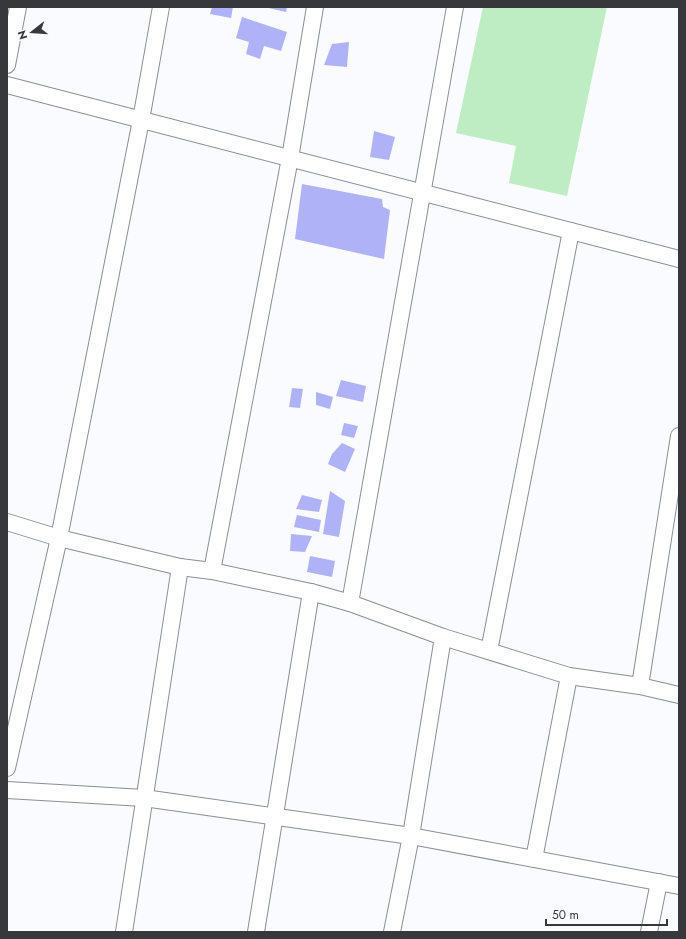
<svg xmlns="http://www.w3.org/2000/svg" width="686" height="939" font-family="Jost,sans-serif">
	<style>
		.green { fill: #beedc4 }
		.building { fill: #b0b2f7 }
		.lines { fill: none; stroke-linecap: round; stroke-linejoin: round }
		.street-casing { stroke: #8a8e96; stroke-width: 18 }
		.street { stroke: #fff; stroke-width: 16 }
	</style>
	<rect width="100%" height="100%" fill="#f9fbfe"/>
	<path class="green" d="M483 7H607L567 196 509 183 516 146 456 133Z"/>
	<g class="building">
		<path d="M212 7H233L231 18 210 14Z"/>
		<path d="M264 7H287L286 12Z"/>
		<path d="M242 17 287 32 281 51 264 46 260 59 246 54 249 42 236 38Z"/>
		<path d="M349 42 347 67 324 65 332 44Z"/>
		<path d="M374 131 395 137 389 160 370 157Z"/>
		<path d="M302 184 382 199 383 207 390 210 384 259 295 239Z"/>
		<path d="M341 380 366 386 363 402 336 396Z"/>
		<path d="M292 388 303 389 300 408 289 407Z"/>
		<path d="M316 392 333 397 330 409 316 405Z"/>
		<path d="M344 423 358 426 354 438 341 435Z"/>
		<path d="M342 443 355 449 345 472 328 464 332 454Z"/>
		<path d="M330 491 345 501 339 537 323 534Z"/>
		<path d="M302 495 322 500 319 512 296 509Z"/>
		<path d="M297 515 321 520 319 532 294 527Z"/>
		<path d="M291 534 312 536 305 552 290 551Z"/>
		<path d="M310 556 335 561 332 577 307 572Z"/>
	</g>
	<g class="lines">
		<g class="street-casing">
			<g id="street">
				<path d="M7 65 18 7"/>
				<path d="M7 85 679 259"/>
				<path d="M7 522 59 538 180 567 212 571 311 592 350 603 443 637 569 676 640 686 679 695"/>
				<path d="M212 571 290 158 315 7"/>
				<path d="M350 603 455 7"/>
				<path d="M489 651 571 231"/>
				<path d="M640 686 679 436"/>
				<path d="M7 768 59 538 141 120 161 7"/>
				<path d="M7 790 144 798 411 836 679 886"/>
				<path d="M534 859 569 676"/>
				<path d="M124 932 180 567"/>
				<path d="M256 932 311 592"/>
				<path d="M392 932 411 836 443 637"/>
				<path d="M649 932 659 882"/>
			</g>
		</g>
		<use href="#street" class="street"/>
	</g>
	<rect width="686" height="939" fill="none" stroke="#37383c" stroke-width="16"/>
	<g transform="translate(32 32) rotate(253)" stroke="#f9fbfe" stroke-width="3" paint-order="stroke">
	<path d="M0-3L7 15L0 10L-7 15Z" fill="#37383c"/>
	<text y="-6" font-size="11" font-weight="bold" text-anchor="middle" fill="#37383c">N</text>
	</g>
	<path d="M546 919v6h121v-6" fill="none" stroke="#37383c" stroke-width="2"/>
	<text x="552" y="919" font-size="12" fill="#37383c" stroke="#f9fbfe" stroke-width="3" paint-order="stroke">50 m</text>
</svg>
